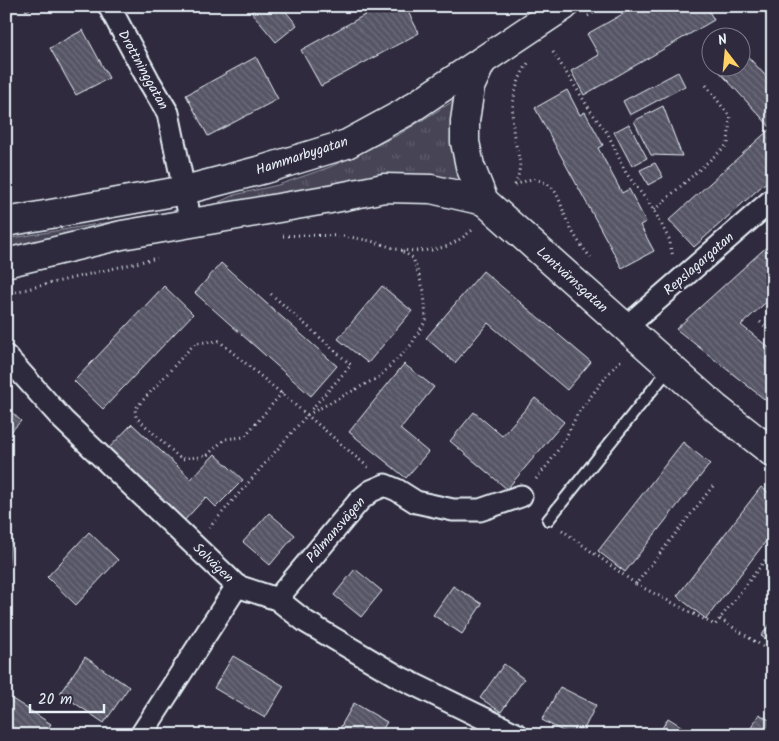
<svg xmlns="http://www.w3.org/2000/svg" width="779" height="741" font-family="Kalam,sans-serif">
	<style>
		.grass { fill: url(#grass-tufts); stroke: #979aa6 }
		.building { fill: url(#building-back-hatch); stroke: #e8f1f8 }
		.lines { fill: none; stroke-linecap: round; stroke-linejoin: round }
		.service-casing { stroke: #e8f1f8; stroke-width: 14 }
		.minor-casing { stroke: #e8f1f8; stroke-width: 25 }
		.secondary-casing { stroke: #e8f1f8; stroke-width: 31 }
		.path { stroke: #e8f1f8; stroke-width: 3; stroke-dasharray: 1 4; stroke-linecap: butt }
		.service { stroke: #2f2a3d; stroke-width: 10 }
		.minor { stroke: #2f2a3d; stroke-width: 21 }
		.secondary { stroke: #2f2a3d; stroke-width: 28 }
		.labels { text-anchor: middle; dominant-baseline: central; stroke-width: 4.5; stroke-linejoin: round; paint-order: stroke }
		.street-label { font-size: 14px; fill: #e8f1f8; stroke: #2f2a3d }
	</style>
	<defs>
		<pattern id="grass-tufts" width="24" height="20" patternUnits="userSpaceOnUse" patternTransform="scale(1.25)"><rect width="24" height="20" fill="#464455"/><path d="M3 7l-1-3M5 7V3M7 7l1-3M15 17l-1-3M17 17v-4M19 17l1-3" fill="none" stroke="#615f6e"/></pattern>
		<pattern id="building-back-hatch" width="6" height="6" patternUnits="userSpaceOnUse" patternTransform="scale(1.25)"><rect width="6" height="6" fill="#575565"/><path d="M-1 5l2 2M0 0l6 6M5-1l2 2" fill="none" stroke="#6f6e7c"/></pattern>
	</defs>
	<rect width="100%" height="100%" fill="#2f2a3d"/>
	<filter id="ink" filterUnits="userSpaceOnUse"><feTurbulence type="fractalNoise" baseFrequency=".02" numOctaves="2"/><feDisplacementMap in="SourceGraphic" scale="10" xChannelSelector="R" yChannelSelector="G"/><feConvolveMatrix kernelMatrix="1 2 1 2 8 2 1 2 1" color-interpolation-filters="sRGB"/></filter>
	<g filter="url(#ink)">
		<g class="grass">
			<path d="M455 100 465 190 248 204 219 202 234 195 278 185 330 167 398 135Z"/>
			<path d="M153 215 152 218 6 248V239Z"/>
		</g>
		<g class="building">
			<path d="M24 6H35L26 11Z"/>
			<path d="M259 6H281L297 25 276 42 251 12Z"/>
			<path d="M381 6H405L419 33 321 86 301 50Z"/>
			<path d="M637 6H706L714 20 584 95 571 71 599 55 587 34Z"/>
			<path d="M83 30 109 78 76 95 50 48Z"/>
			<path d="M742 50 773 84V176L694 247 669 220 771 128 716 68H742Z"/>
			<path d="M256 57 278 99 208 136 186 95Z"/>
			<path d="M678 72 685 86 630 115 623 101Z"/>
			<path d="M567 90 580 115 585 112 603 145 598 148 622 193 629 189 646 222 640 225 654 251 622 268 535 108Z"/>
			<path d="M663 106 682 156 651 155 634 121Z"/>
			<path d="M629 124 647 158 632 166 614 132Z"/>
			<path d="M655 163 663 177 648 185 640 170Z"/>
			<path d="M773 241V296L741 325 773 351V406L676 329Z"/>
			<path d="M221 263 337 366 311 396 195 293Z"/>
			<path d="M483 271 591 362 567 390 488 323 455 363 426 338Z"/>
			<path d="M164 286 193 314 103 409 74 381Z"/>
			<path d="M382 286 412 311 368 363 338 339Z"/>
			<path d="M404 364 434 387 400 429 428 452 406 478 349 432Z"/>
			<path d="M535 398 564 422 507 489 450 441 474 412 502 436Z"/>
			<path d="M6 407 21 421 6 437Z"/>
			<path d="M132 424 191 479 215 454 243 480 216 507 206 497 182 523 106 451Z"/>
			<path d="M683 442 710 464 625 572 598 551Z"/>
			<path d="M761 487 773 496V532L706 619 677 596Z"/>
			<path d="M269 513 295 535 270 565 243 542Z"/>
			<path d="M89 532 118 560 76 605 47 577Z"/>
			<path d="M6 536H11L6 593Z"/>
			<path d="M355 569 382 591 361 617 334 595Z"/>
			<path d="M453 586 482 604 462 634 433 615Z"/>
			<path d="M773 620V644L761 636Z"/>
			<path d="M233 656 284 686 265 718 214 688Z"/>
			<path d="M85 657 129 687 104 723 60 693Z"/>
			<path d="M504 664 524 679 501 712 480 698Z"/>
			<path d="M560 687 596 705 581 735H570L542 720Z"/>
			<path d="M6 695 51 724 44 735H6Z"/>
			<path d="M354 703 387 722 379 735H336Z"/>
			<path d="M759 714 773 722V735H747Z"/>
			<path d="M668 718 695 735H658Z"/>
		</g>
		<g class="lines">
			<g class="service-casing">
				<path id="service" d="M548 520 669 369"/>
			</g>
			<g class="minor-casing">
				<g id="minor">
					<path d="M109 6 149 81 168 113 191 223"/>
					<path d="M625 328 773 199"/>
					<path d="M6 356 63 420 237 586 277 599 306 622 399 677 518 735"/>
					<path d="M277 599 360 500 371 491 385 485 397 490 416 502 453 510H480L521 496"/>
					<path d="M141 735 237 586"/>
				</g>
			</g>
			<g class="secondary-casing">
				<g id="secondary">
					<path d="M482 61 470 87 465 121V142L470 166 484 201 716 408 773 453"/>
					<path d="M6 222 185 190 265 169 347 144 404 113 564 6"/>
					<path d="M6 263 122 235 325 200 384 188 431 189 484 201"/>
				</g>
			</g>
			<g class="path">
				<path d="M588 16 605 6"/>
				<path d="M553 52 592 113 608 134 626 173 654 210 669 239 673 257"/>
				<path d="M515 185 531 179C559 182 558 200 567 221 573 234 582 247 591 258"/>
				<path d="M515 185C524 162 518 158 514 136 510 111 513 84 529 62"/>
				<path d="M654 210 728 144 730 117 706 85"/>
				<path d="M283 236 301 235 345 236 371 241 400 250 416 251 432 250 448 246 462 238 475 228"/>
				<path d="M6 294 157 258"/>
				<path d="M271 294 351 365 309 412"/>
				<path d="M760 322 773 333"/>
				<path d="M282 393 244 437 225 439 206 456 181 459 136 417 135 409 195 343 219 341 307 415 369 468"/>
				<path d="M536 479 550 462 566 437 578 413 609 373 622 359"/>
				<path d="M209 528 307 415 379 377 411 345 426 320 424 291 413 258 400 250"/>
				<path d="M562 530 636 584 713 486"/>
				<path d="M636 584 715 625 773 550"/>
				<path d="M720 619 773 653"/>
			</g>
			<use href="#service" class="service"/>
			<use href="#minor" class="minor"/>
			<use href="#secondary" class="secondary"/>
		</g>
	</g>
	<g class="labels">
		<g class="street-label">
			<text transform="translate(143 70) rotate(61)">Drottninggatan</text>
			<text transform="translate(302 156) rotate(-18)">Hammarbygatan</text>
			<text transform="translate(699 264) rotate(-41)">Repslagargatan</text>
			<text transform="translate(572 280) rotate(42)">Lantvärnsgatan</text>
			<text transform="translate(336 530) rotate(-49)">Pålmansvägen</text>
			<text transform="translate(213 563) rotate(44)">Solvägen</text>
		</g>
	</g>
	<rect width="779" height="741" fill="none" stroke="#2f2a3d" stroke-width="25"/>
	<rect x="12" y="12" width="754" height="716" fill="none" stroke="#e8f1f8" stroke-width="2" filter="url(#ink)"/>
	<g transform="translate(726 52) rotate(344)"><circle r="24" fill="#2f2a3d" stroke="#797a88"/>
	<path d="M0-4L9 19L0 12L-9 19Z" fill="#ffd166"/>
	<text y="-8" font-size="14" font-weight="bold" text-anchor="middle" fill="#e8f1f8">N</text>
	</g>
	<path d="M30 704v8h74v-8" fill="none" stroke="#e8f1f8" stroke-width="2.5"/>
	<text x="38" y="704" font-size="15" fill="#e8f1f8" stroke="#2f2a3d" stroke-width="4" paint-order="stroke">20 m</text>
</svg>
